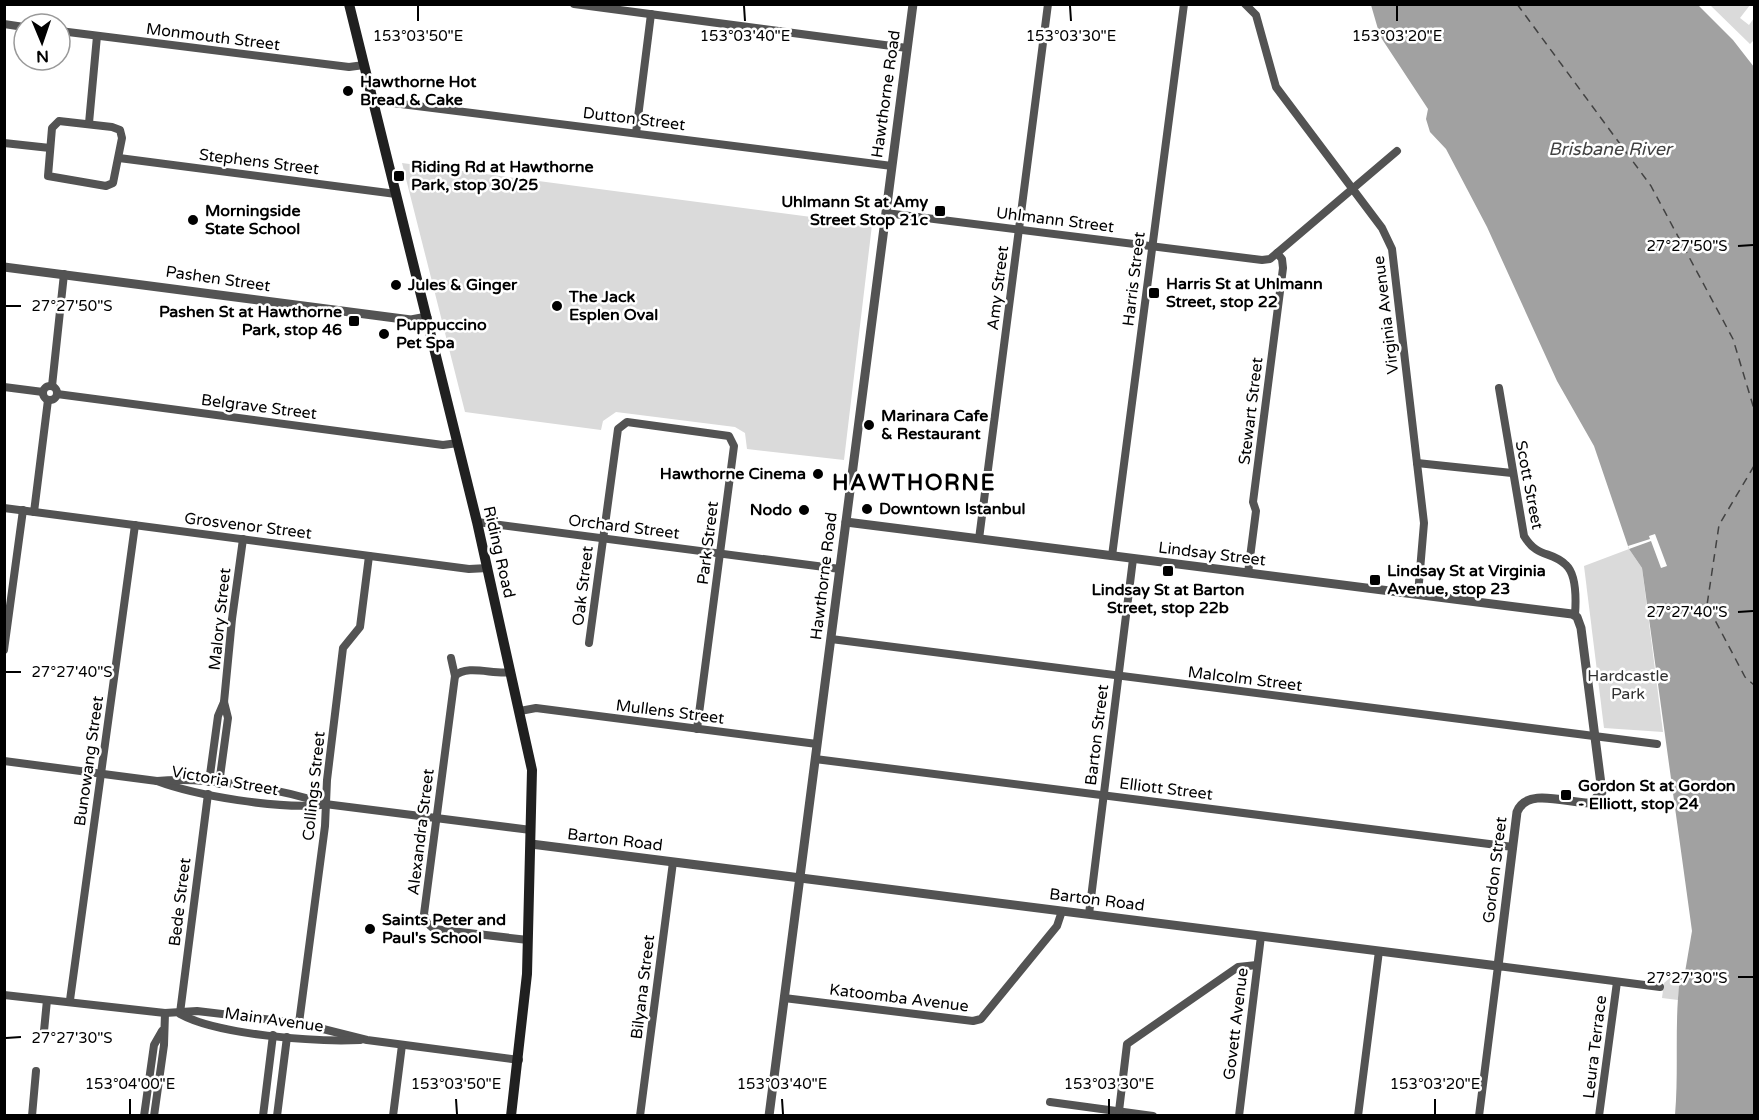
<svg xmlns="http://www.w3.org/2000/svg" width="1759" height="1120" font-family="'Varela Round',sans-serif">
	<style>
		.green { fill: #dadada }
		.water { fill: #a1a1a1 }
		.pier { fill: #fff }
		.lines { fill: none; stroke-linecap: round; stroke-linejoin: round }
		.ferry { stroke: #424242; stroke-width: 1.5; stroke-dasharray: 8 6; stroke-linecap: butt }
		.minor { stroke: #535353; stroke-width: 8 }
		.tertiary { stroke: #535353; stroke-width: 9 }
		.secondary { stroke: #202020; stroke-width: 10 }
		.ticks { fill: none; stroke: #000; stroke-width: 2 }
		.poi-dot { fill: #000; stroke: #fff; stroke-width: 2 }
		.labels { text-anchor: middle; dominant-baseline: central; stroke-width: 5; stroke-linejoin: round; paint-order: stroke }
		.street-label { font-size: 16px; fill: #000; stroke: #fff }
		.poi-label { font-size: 16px; font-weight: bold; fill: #000; stroke: #fff; text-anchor: start }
		.park-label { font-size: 16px; fill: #313131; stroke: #fff }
		.water-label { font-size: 18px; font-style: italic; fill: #424242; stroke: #fff }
		.district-label { font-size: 22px; font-weight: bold; letter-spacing: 1.5px; fill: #000; stroke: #fff }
		.ticks-label { font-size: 15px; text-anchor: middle; fill: #000; stroke: #fff; stroke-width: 5; stroke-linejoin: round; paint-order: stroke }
	</style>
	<rect width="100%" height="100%" fill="#fff"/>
	<g class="green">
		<path d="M1710 5H1750L1740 18 1749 25 1754 18V40L1750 44Z"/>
		<path d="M402 163 872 225 844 460 747 449 745 433 735 427 616 412 603 421 601 430 465 412Z"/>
		<path d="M1629 549 1642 568 1663 732 1604 728 1584 566Z"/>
		<path d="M1671 977 1680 978 1678 1000 1662 998 1664 983Z"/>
	</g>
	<path class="water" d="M1371 5H1698L1733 40 1754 67V1115H1675C1679 1069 1674 1024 1680 978H1684L1692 931 1642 568 1629 549 1594 446 1557 381 1487 227 1446 149 1430 132 1426 119 1428 109 1380 36Z"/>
	<path class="pier" d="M1655 534 1667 566 1661 568 1651 541 1629 549 1628 546 1650 539 1649 536Z"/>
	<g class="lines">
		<g class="ferry">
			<path d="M1517 4 1651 186 1733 339 1754 409"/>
			<path d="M1754 466 1719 525 1707 605 1745 677 1754 685"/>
		</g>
		<g class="minor">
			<path d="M574 4 907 48"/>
			<path d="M1245 4 1256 15 1276 87 1382 228 1392 249 1424 523 1418 594"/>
			<path d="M4 24 24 27"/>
			<path d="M60 31 349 67 364 65"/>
			<path d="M374 104 385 102 892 166"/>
			<path d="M59 121 112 127 120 130 122 138 113 183 106 186 48 176 52 128Z"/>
			<path d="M89 123 97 36"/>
			<path d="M636 133 651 14"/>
			<path d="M4 143 50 148"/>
			<path d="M119 158 396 194"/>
			<path d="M886 213 1262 260 1270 259 1397 151"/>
			<circle cx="50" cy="393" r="7"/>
			<path d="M52 386 64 274"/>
			<path d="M4 387 43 392"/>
			<path d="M1499 388 1524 536C1538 559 1551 550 1566 565 1577 575 1576 601 1575 615"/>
			<path d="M57 394 443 445 458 443"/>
			<path d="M1417 463 1512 473"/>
			<path d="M4 508 469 569 488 568"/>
			<path d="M34 512 48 400"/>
			<path d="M477 522 840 569"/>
			<path d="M979 539 1048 4"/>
			<path d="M1112 556 1184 4"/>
			<path d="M1248 573 1256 511 1253 502 1283 268 1282 259 1277 253"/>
			<path d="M831 639 1657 744"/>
			<path d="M589 643 618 429 627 422 729 436 734 446 697 729"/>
			<path d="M4 650 23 510"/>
			<path d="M451 658 455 676"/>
			<path d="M511 672C494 675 467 664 455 676L424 914 427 923 434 929 528 940"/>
			<path d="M520 711 536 708 817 744"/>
			<path d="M815 759 1513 847"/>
			<path d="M4 761 157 781C197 796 278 809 321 805"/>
			<path d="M157 781C205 777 280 788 325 804L531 830"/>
			<path d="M209 782 218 716 224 702"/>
			<path d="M219 784 228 718 224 702 232 619 243 539"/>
			<path d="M1089 914 1133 559"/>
			<path d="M4 995 165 1013 197 1011 299 1023 367 1040 519 1060"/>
			<path d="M784 998 973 1021 981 1019 1057 926 1062 911"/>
			<path d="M70 1000 135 525"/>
			<path d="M180 1013 208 794"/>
			<path d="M180 1014C218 1035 315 1042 360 1040"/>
			<path d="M299 1023 325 826 327 780 343 648 360 627 369 556"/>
			<path d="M44 1031 47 1000"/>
			<path d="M1050 1102 1153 1116"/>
			<path d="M1119 1111 1127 1044 1238 967 1257 965"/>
			<path d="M32 1116 36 1071"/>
			<path d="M144 1116 154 1045 162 1031"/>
			<path d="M154 1116 164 1045 165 1013"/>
			<path d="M263 1116 273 1035"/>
			<path d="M277 1116 287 1037"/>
			<path d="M393 1116 402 1045"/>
			<path d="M640 1116 673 862"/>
			<path d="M1239 1116 1261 936"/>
			<path d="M1358 1116 1379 951"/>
			<path d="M1479 1116 1498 966 1660 987"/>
			<path d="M1599 1116 1617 982"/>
		</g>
		<g class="tertiary">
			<path d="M4 267 411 320 427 317"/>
			<path d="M531 844 1498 966 1517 812C1527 786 1569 804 1591 803L1602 792 1581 628 1577 617 1572 614 846 522"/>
			<path d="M769 1116 913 4"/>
		</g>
		<path class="secondary" d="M349 4 477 522 532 770 527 974 511 1116"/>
	</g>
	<path class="ticks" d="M418 6V21M744 6 745 21M1070 6 1071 21M1397 6V21M1738 246 1753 245M6 306H21M1738 612 1753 611M6 672H21M1738 977H1753M6 1038 21 1037M130 1099V1114M456 1099 457 1114M782 1099 783 1114M1109 1099V1114M1435 1099V1114"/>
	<g class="poi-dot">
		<circle cx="348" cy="91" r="6"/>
		<rect x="393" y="170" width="12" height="12" rx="3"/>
		<rect x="934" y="205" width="12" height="12" rx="3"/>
		<circle cx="193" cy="220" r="6"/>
		<circle cx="396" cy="285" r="6"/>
		<rect x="1148" y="287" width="12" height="12" rx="3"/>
		<circle cx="557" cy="306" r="6"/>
		<rect x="348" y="315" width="12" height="12" rx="3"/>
		<circle cx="384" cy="334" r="6"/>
		<circle cx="869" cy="425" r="6"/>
		<circle cx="818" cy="474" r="6"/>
		<circle cx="867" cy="509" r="6"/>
		<circle cx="804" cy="510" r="6"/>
		<rect x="1162" y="565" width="12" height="12" rx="3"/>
		<rect x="1369" y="574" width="12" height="12" rx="3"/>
		<rect x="1560" y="789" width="12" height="12" rx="3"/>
		<circle cx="370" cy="929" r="6"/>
	</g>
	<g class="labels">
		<g class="street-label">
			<text transform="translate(213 37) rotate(7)">Monmouth Street</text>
			<text transform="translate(886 94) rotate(-82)">Hawthorne Road</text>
			<text transform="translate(634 119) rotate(7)">Dutton Street</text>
			<text transform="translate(259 162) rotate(7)">Stephens Street</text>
			<text transform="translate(1055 220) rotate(7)">Uhlmann Street</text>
			<text transform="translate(218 279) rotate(8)">Pashen Street</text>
			<text transform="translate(1134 279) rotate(-83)">Harris Street</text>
			<text transform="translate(998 288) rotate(-83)">Amy Street</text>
			<text transform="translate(1386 315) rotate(-97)">Virginia Avenue</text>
			<text transform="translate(259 407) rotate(7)">Belgrave Street</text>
			<text transform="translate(1251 411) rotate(-83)">Stewart Street</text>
			<text transform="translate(1529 485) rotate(79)">Scott Street</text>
			<text transform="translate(248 526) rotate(7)">Grosvenor Street</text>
			<text transform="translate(624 527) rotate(7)">Orchard Street</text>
			<text transform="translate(708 543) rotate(-83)">Park Street</text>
			<text transform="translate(499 552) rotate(77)">Riding Road</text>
			<text transform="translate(1212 554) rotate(7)">Lindsay Street</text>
			<text transform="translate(824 576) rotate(-83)">Hawthorne Road</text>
			<text transform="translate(583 586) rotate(-83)">Oak Street</text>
			<text transform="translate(220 619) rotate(-84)">Malory Street</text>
			<text transform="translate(1245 679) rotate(7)">Malcolm Street</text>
			<text transform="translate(670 712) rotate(7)">Mullens Street</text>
			<text transform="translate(1097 735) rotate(-83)">Barton Street</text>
			<text transform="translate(89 761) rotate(-82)">Bunowang Street</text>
			<text transform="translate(225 781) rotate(10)">Victoria Street</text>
			<text transform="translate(314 786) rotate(-84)">Collings Street</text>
			<text transform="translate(1166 789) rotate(7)">Elliott Street</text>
			<text transform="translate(421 832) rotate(-83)">Alexandra Street</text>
			<text transform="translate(615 840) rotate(7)">Barton Road</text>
			<text transform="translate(1495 870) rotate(-83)">Gordon Street</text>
			<text transform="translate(1097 900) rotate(7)">Barton Road</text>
			<text transform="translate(180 902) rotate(-83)">Bede Street</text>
			<text transform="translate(643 987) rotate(-83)">Bilyana Street</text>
			<text transform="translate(899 998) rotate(7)">Katoomba Avenue</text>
			<text transform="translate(274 1020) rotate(8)">Main Avenue</text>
			<text transform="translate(1236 1024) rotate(-83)">Govett Avenue</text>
			<text transform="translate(1595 1047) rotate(-83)">Leura Terrace</text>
		</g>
		<g class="poi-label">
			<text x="360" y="82">Hawthorne Hot<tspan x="360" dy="18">Bread &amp; Cake</tspan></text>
			<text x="411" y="167">Riding Rd at Hawthorne<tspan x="411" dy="18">Park, stop 30/25</tspan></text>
			<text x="928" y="202" text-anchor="end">Uhlmann St at Amy<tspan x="928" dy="18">Street Stop 21c</tspan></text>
			<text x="205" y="211">Morningside<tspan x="205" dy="18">State School</tspan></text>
			<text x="1166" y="284">Harris St at Uhlmann<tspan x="1166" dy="18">Street, stop 22</tspan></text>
			<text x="408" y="285">Jules &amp; Ginger</text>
			<text x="569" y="297">The Jack<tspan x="569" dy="18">Esplen Oval</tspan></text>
			<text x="342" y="312" text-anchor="end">Pashen St at Hawthorne<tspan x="342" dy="18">Park, stop 46</tspan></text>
			<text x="396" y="325">Puppuccino<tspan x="396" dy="18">Pet Spa</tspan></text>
			<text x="881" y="416">Marinara Cafe<tspan x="881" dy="18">&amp; Restaurant</tspan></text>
			<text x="806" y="474" text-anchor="end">Hawthorne Cinema</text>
			<text x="879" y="509">Downtown Istanbul</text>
			<text x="792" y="510" text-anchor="end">Nodo</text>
			<text x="1387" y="571">Lindsay St at Virginia<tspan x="1387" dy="18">Avenue, stop 23</tspan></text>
			<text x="1168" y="590" text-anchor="middle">Lindsay St at Barton<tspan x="1168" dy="18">Street, stop 22b</tspan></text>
			<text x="1578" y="786">Gordon St at Gordon<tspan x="1578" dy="18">- Elliott, stop 24</tspan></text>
			<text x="382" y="920">Saints Peter and<tspan x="382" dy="18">Paul's School</tspan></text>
		</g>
		<g class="park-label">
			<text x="1628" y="676">Hardcastle<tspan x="1628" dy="18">Park</tspan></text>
		</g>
		<g class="water-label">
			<text x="1610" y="149">Brisbane River</text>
		</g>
		<g class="district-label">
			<text x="914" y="483">HAWTHORNE</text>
		</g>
	</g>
	<g class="ticks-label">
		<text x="418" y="41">153°03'50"E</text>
		<text x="745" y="41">153°03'40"E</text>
		<text x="1071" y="41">153°03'30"E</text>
		<text x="1397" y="41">153°03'20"E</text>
		<text x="1687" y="251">27°27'50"S</text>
		<text x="72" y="311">27°27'50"S</text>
		<text x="1687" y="617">27°27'40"S</text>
		<text x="72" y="677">27°27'40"S</text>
		<text x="1687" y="983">27°27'30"S</text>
		<text x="72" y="1043">27°27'30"S</text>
		<text x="130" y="1089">153°04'00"E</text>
		<text x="456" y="1089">153°03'50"E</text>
		<text x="782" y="1089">153°03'40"E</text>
		<text x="1109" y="1089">153°03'30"E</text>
		<text x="1435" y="1089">153°03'20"E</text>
	</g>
	<rect width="1759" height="1120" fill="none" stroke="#000000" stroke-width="12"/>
	<g transform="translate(42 42) rotate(178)"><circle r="28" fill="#ffffff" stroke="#999999" stroke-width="1.5"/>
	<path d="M0-4.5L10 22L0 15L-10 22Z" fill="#000000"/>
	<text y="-9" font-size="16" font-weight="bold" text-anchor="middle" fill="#000000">N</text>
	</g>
</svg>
